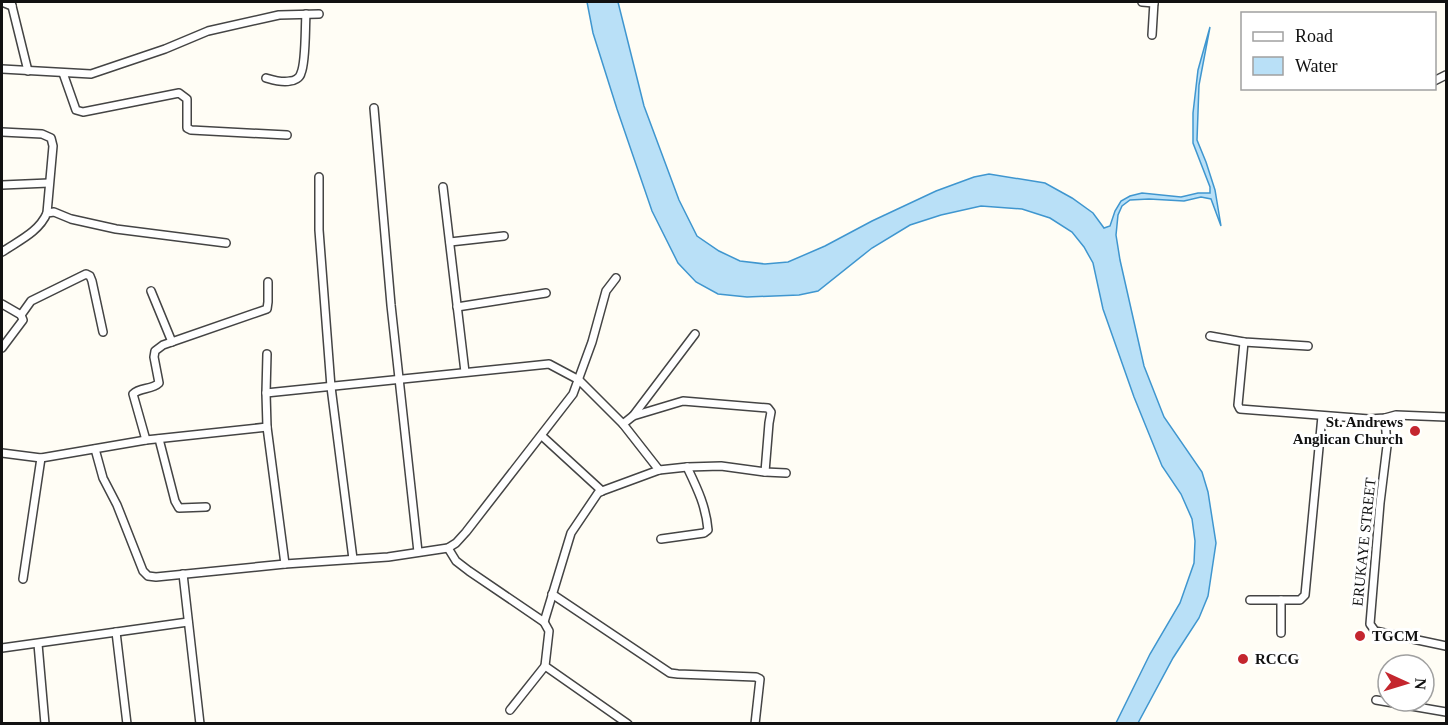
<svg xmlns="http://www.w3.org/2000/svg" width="1448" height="725" font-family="'Times New Roman',serif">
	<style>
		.water { fill: #b9e0f7; stroke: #3f96cf; stroke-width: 1.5 }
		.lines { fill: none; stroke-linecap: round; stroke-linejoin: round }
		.minor-casing { stroke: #444; stroke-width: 10 }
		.minor { stroke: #fff; stroke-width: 7 }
		.poi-dot { fill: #c4262e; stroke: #fff; stroke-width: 2 }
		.labels { text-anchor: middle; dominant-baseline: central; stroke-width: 6; stroke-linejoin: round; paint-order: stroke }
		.poi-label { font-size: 15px; font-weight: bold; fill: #111; stroke: #fff; text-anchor: start }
		.street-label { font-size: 15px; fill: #111; stroke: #fff }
	</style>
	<rect width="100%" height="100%" fill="#fffdf5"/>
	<path class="water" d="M587 2H618L644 106 679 200 697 236 719 251 740 261 765 264 788 262 825 246 872 221 936 191 974 177 989 174 1045 183 1072 198 1093 213 1104 228 1110 226 1115 211 1121 201 1130 196 1142 193 1181 197 1198 193H1210V187L1193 143V113L1198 70 1210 27 1199 85 1197 140 1206 162 1215 190 1221 226 1211 199 1201 197 1184 201 1149 199 1130 200 1122 206 1118 215 1116 235 1120 260 1144 366 1164 417 1202 472 1208 492 1216 543 1208 596 1199 618 1173 658 1138 723H1116L1150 654 1180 603 1194 563 1195 541 1192 519 1181 494 1162 466 1134 397 1103 309 1093 263 1084 247 1072 232 1050 218 1022 209 981 206 941 215 910 225 872 248 818 291 799 295 747 297 718 294 696 282 678 263 652 211 617 109 593 33Z"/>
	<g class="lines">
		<g class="minor-casing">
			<g id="minor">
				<path d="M2 2 12 6"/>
				<path d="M11 2 28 71"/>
				<path d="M1142 2 1154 3"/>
				<path d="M1152 35 1154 2"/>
				<path d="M2 69 91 74 165 49 208 31 279 15 319 14"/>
				<path d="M63 73 76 110 83 112 179 93 187 99V128L191 130 287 135"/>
				<path d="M266 78C273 80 282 83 290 81 294 81 300 78 301 73 306 62 305 28 306 14"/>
				<path d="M1434 81 1446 75"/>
				<path d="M374 108 391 305 418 552"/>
				<path d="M2 132 42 134 51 138 53 146 47 213"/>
				<path d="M319 177V230L331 387 353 559"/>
				<path d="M2 185 49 183"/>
				<path d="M443 187 465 372"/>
				<path d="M450 242 504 236"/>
				<path d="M2 252C18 241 39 232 47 213L54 212 71 219 116 229 226 243"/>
				<path d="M151 291 172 342"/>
				<path d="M2 304 21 315"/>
				<path d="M457 307 546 293"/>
				<path d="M1210 336 1244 342 1308 346"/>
				<path d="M1244 342 1238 405 1240 409 1369 419 1385 418 1396 415 1446 417"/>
				<path d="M2 348 23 320 21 315 31 301 86 274 90 276 92 281 103 332"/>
				<path d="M267 354 266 393 267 427 285 564"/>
				<path d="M266 393 549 364 579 380 623 424"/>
				<path d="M633 416 695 334"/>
				<path d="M1385 418 1387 446 1380 503 1370 624 1375 631 1446 646"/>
				<path d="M542 436 602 491"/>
				<path d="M159 439 175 501 179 508 206 507"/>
				<path d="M146 440 133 394C140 387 152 390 159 383L154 357 155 351 163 345 267 309 268 302V282"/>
				<path d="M95 449 103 478 117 505 143 571 148 576 156 577 285 564 388 557 448 548 456 543 466 532 573 394 592 342 606 291 616 278"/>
				<path d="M2 453 41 458 146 440 267 427"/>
				<path d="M659 470 623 424 633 416 683 401 768 408 771 412 769 423 765 472"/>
				<path d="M661 539 704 533 708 530C706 506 697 488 687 467"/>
				<path d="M448 548 456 561 469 571 544 622 549 631 545 666 628 724"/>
				<path d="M183 574 200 724"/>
				<path d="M23 579 41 458"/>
				<path d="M552 594 670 673 678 674 756 677 760 679 755 724"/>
				<path d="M1250 600H1300L1305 595 1322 416"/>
				<path d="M1281 600V633"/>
				<path d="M544 622 571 533 598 493 602 491 659 470 687 467 721 466 765 472 786 473"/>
				<path d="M116 632 127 724"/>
				<path d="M38 644 45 724"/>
				<path d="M2 648 188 622"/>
				<path d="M1376 700 1446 712"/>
				<path d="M510 710 545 666"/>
			</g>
		</g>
		<use href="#minor" class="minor"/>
	</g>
	<g class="poi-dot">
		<circle cx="1415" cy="431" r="6"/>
		<circle cx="1360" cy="636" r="6"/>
		<circle cx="1243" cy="659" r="6"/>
	</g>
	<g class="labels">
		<g class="poi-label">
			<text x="1403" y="422" text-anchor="end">St. Andrews<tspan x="1403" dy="17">Anglican Church</tspan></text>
			<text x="1372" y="636">TGCM</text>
			<text x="1255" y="659">RCCG</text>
		</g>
		<g class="street-label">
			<text transform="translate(1364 542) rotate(-84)">ERUKAYE STREET</text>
		</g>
	</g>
	<rect width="1448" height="725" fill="none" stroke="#111111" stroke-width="6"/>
	<rect x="1241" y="12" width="195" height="78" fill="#ffffff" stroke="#a0a0a0" stroke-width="1.5"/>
	<rect x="1253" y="32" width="30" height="9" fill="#ffffff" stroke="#a0a0a0" stroke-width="1.5"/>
	<text x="1295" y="42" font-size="18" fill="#111111">Road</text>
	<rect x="1253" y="57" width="30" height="18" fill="#b9e0f7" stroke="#a0a0a0" stroke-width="1.5"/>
	<text x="1295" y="72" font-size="18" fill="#111111">Water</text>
	<g transform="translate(1406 683) rotate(94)"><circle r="28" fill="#ffffff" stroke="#a0a0a0" stroke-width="1.5"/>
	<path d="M0-4.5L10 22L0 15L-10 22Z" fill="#c4262e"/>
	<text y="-9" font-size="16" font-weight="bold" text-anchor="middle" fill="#111111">N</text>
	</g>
</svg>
